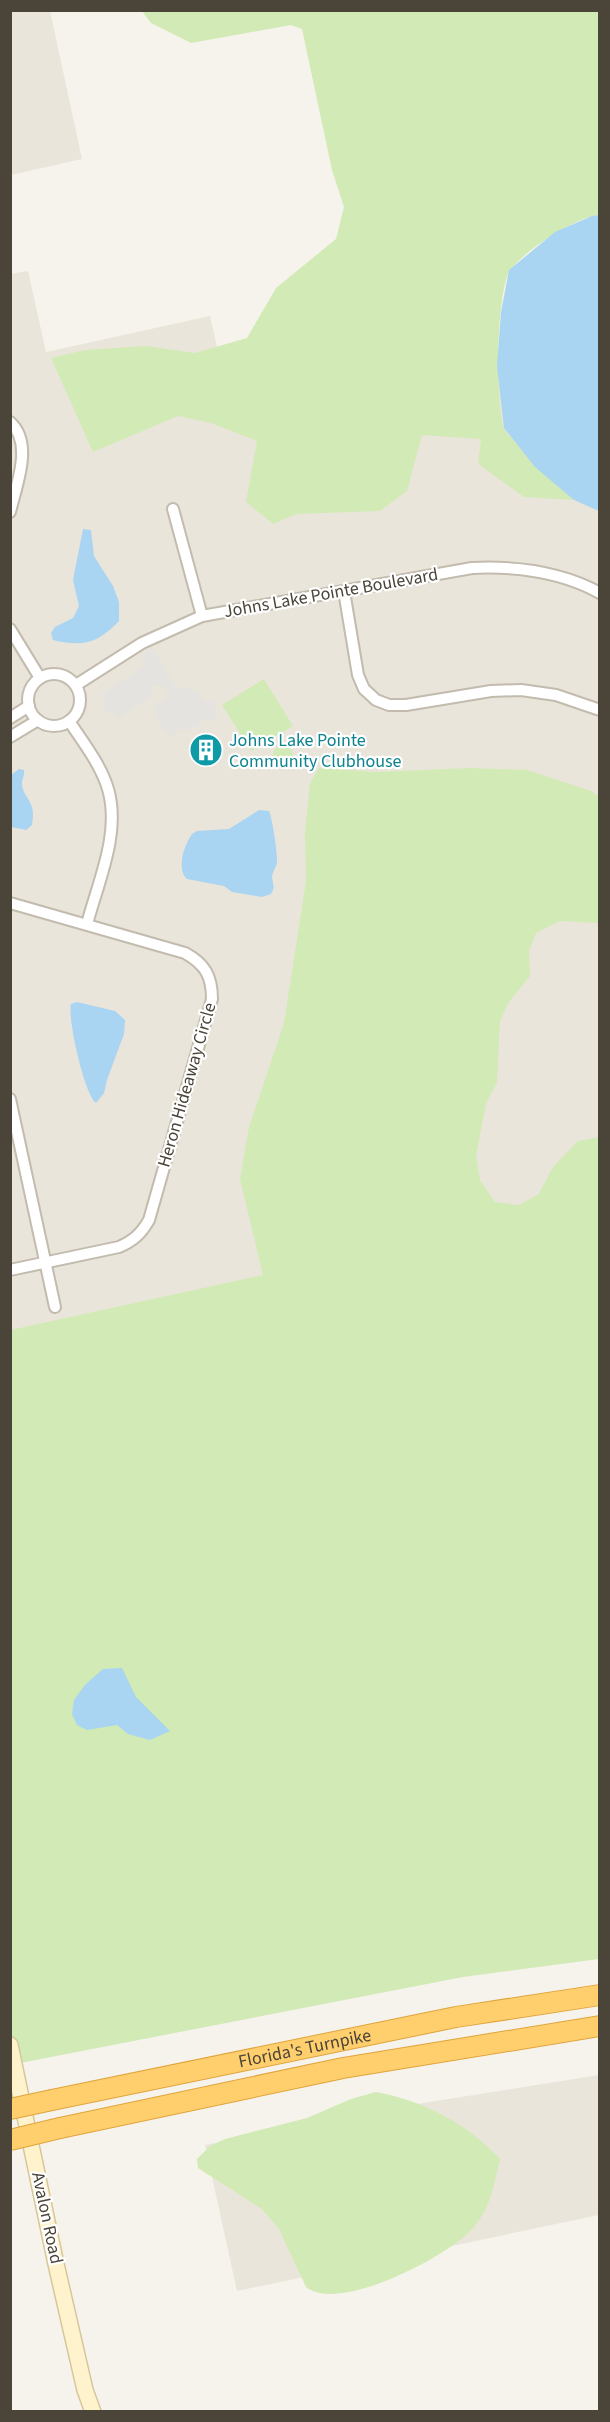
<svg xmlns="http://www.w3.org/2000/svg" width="610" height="2422" font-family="'Source Sans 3',sans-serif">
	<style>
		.residential { fill: #eae5da }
		.green { fill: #d2eab5 }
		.parking { fill: #e5e3e0 }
		.water { fill: #a9d4f2 }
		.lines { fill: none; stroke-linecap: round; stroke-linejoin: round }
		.minor-casing { stroke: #c2bbae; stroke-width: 14 }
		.secondary-casing { stroke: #d6c79b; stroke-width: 18 }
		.motorway-casing { stroke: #e0a43c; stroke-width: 22 }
		.minor { stroke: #fff; stroke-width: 10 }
		.secondary { stroke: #fff3cd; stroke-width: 15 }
		.motorway { stroke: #ffcf6e; stroke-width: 20 }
		.motorway-bridge-casing { stroke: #e0a43c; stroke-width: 22; stroke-linecap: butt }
		.motorway-bridge { stroke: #ffcf6e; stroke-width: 20 }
		.labels { text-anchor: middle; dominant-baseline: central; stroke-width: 4.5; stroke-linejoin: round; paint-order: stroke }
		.street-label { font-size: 18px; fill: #4b4439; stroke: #fff }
		.culture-label { font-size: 18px; fill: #0d838f; stroke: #fff; text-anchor: start }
	</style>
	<rect width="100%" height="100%" fill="#f6f3ec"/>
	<g class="residential">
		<path d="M10 11H50L82 159 11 175Z"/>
		<path d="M28 271 46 352 210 316 232 413 599 333V1203L11 1330 10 274Z"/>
		<path d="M599 2075V2215L237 2291 205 2145 398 2107Z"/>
	</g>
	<g class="green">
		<path d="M142 11H599V215C574 218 527 249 511 269 496 287 495 405 504 428 506 433 512 438 515 442 534 466 551 480 574 500L524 497 478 464 481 439 422 435 407 491 380 511 296 514 273 524 246 502 257 441 211 423 178 416 93 452 51 358 85 350 146 346 195 353 247 338 276 288 336 239 344 207 332 170 302 29 291 25 191 43 151 23Z"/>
		<path d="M264 679 293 726 251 751 222 705Z"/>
		<circle cx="283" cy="755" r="10"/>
		<path d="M319 768 376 772 470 768 527 770 591 791 599 797V923L560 921 536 933 529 951 530 976 509 1002 500 1021 497 1082 486 1104 476 1156 480 1180 495 1202 518 1205 538 1195 553 1167 578 1141 599 1137V1959L463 1977 15 2064 10 2045V1330L263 1275 240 1179 249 1127 284 1023 306 881 305 833 310 783Z"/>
		<path d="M376 2092C422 2100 468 2124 500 2159 494 2183 491 2207 474 2227 451 2255 339 2314 306 2287L279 2229 262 2209 198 2168 197 2159 210 2146 225 2139 307 2118 351 2099Z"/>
	</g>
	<path class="parking" d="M152 648 177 688H185L197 691 204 702 213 700 216 707 215 720 203 718 198 726 191 729 177 730 174 737 165 732 156 718 155 704 164 702 168 695 163 687 157 685 150 688 153 695 117 718 112 712 109 714 102 704 106 699 102 694 146 665 140 656Z"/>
	<g class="water">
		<path d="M599 215H600L599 511 574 500 535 467 504 428 497 366 501 312 509 270 555 232 592 216Z"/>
		<path d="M83 529 91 530 94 556 113 586 119 602V621C97 644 83 647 53 640L51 633 55 627 73 618 79 606 73 580Z"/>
		<path d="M19 769 24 770C25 776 22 778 22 784 23 799 37 800 32 825L26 830 11 827V775Z"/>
		<path d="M259 810 269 811C272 816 278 857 277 863 276 867 273 871 272 876 272 884 276 886 271 894L262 897 232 892 224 886 187 879C176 869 184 845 192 834L197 831 229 829Z"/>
		<path d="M77 1002 115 1011 125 1020 124 1034 107 1080 104 1093 96 1103C85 1096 67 1018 71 1004Z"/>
		<path d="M122 1668 136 1697 170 1731 150 1740 128 1734 117 1725 87 1730 77 1725 72 1714 74 1700 85 1685 103 1669Z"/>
	</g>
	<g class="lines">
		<g class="minor-casing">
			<g id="minor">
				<path d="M10 422C34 443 16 486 10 512"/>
				<path d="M173 509 202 616"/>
				<path d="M344 591 358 675 364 689 376 700 389 705H406L491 691 521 690 556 695 600 710"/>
				<path d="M10 629 40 678"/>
				<circle cx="54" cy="700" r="26"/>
				<path d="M76 685 142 643 202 616 472 568C516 566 560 571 600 593"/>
				<path d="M10 718 29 706"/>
				<path d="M69 721C83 742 101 765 108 789 121 833 98 882 87 924"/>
				<path d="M10 737 38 720"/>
				<path d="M10 903 185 953C205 964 212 976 212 999L149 1220C141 1234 133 1241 119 1247L10 1270"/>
				<path d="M10 1099 55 1307"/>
			</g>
		</g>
		<g class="secondary-casing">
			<path id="secondary" d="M10 2045 56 2264 85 2390 93 2412"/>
		</g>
		<g class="motorway-casing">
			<g id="motorway">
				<path id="s1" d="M52 2100 456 2017 600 1995"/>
				<path d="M60 2128 343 2068 600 2026"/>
			</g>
		</g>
		<use href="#minor" class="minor"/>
		<use href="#secondary" class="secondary"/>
		<use href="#motorway" class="motorway"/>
		<g class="motorway-bridge-casing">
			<g id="motorway-bridge">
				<path d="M10 2109 52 2100"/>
				<path d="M10 2140 60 2128"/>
			</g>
		</g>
		<use href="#motorway-bridge" class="motorway-bridge"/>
	</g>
	<defs>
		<g id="building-disc" transform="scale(1.725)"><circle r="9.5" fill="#0f9aa8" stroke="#fff"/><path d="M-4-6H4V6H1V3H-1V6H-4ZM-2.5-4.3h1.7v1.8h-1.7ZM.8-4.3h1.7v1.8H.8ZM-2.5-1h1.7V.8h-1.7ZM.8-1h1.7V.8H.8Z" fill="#fff"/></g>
	</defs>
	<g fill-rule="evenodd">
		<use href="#building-disc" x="206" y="750"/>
	</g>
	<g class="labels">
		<g class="street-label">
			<text transform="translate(331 593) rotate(-10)">Johns Lake Pointe Boulevard</text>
			<text transform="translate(187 1085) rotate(-74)">Heron Hideaway Circle</text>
			<text stroke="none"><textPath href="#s1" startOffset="258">Florida's Turnpike</textPath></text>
			<text transform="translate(47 2218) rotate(78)">Avalon Road</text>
		</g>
		<g class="culture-label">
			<text x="229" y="740">Johns Lake Pointe<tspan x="229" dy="21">Community Clubhouse</tspan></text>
		</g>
	</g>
	<rect width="610" height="2422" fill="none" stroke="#4b4439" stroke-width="24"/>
</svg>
